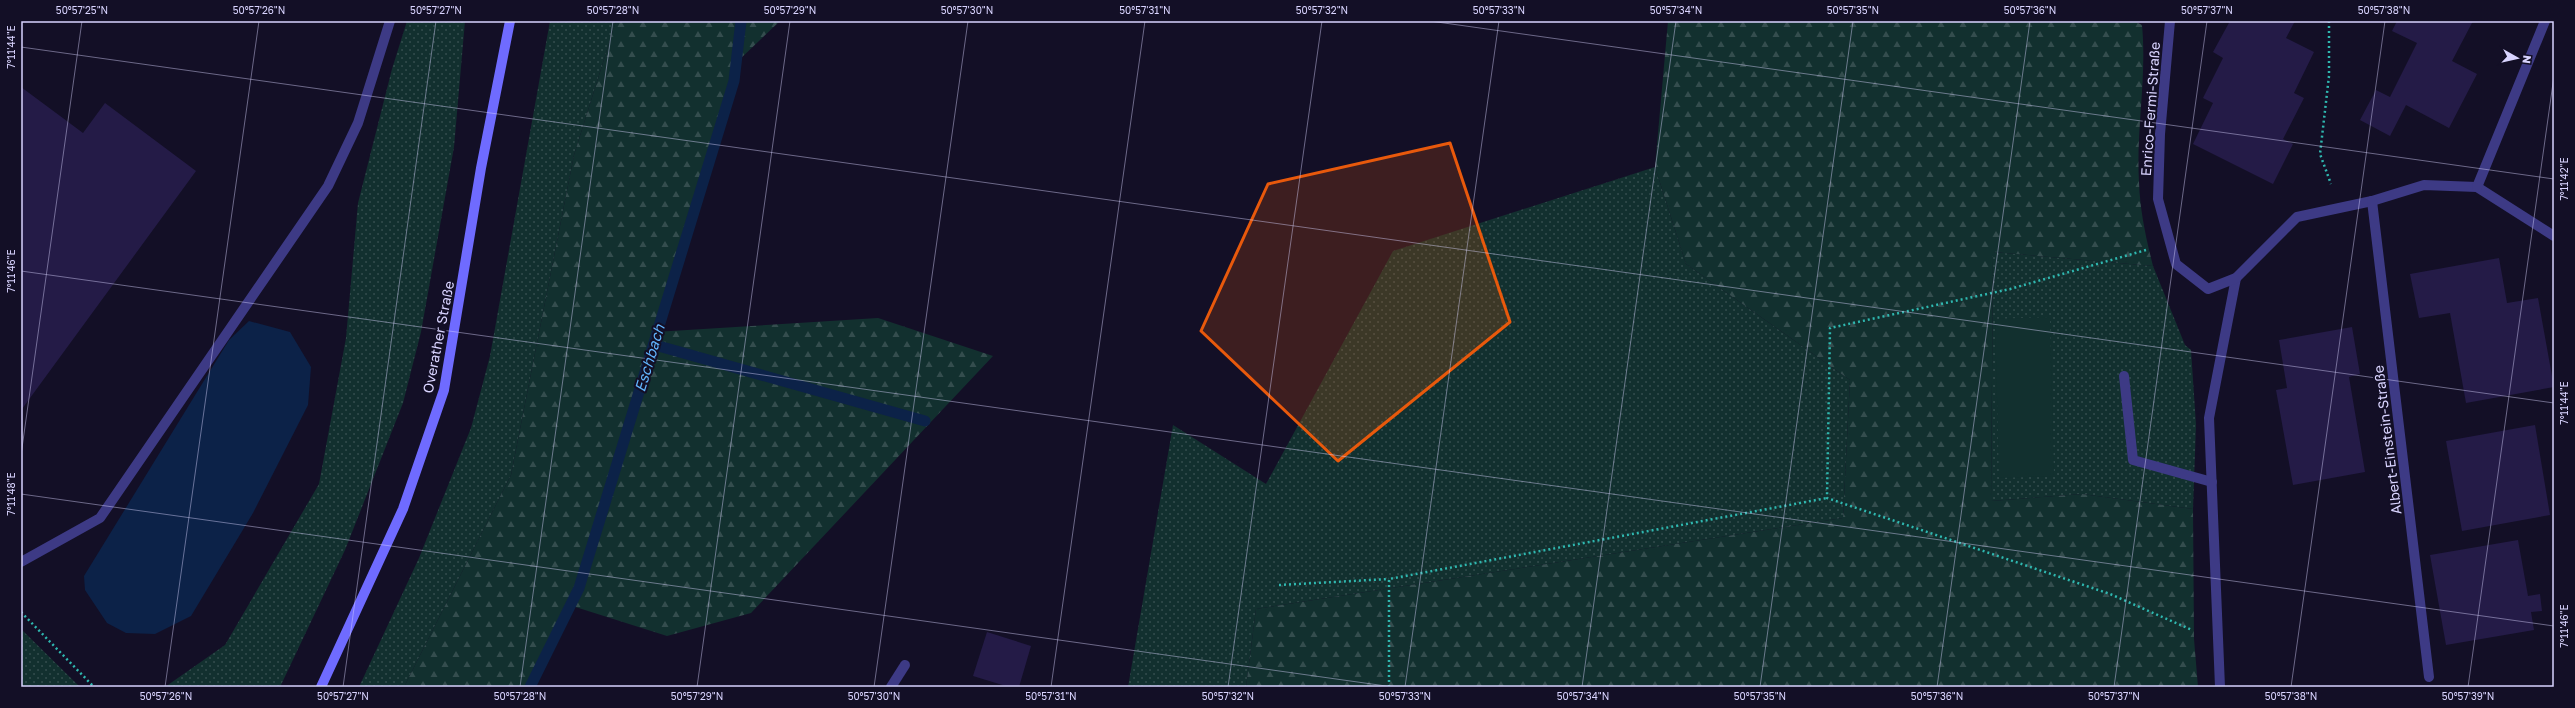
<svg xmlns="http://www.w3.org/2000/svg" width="2575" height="708" font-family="'Golos Text',sans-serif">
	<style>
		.grass { fill: url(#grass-dots) }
		.forest { fill: url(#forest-firs) }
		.pitch { fill: #12302f }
		.water { fill: #0c2248 }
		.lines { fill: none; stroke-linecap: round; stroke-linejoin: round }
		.stream { stroke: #0c2248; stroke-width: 11 }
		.building { fill: #241b47 }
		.path { stroke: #2fb8b0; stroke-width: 2.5; stroke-dasharray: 2 3; stroke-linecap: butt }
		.lane { stroke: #3d3a85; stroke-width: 10 }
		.street { stroke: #3d3a85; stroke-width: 10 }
		.secondary { stroke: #6f6bff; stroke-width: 10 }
		.marked { fill: #e8590c; fill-opacity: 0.2; stroke: #e8590c; stroke-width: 3; stroke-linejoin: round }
		.ticks { fill: none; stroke: #d9d4ff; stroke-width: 1; stroke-opacity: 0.45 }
		.labels { text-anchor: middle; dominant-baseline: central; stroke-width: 4; stroke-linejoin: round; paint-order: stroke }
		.street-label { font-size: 14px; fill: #d9d4ff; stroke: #130f26 }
		.water-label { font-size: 15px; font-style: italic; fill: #62b6ff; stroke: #130f26 }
		.neatline { fill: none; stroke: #d9d4ff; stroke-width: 1.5 }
		.ticks-label { font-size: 10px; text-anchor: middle; fill: #d9d4ff }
	</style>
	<defs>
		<pattern id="grass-dots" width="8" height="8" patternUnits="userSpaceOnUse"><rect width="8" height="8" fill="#12302f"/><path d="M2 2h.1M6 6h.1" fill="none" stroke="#344d4e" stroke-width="1.8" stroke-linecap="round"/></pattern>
		<pattern id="forest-firs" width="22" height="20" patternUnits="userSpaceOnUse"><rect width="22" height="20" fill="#12302f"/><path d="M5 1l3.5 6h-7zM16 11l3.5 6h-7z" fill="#344d4e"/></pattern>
	</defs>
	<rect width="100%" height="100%" fill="#130f26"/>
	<g class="grass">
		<path d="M407 21H465L454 147 421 332 403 403 345 550 280 687H165L225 645 319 484 346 338 358 203 392 69Z"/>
		<path d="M550 21H616L574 155 511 475 404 687H359L419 558 471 428 490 356Z"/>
		<path d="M1655 167 1686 264 1850 380 1843 518 1256 609 1246 687H1128L1173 425 1266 484 1393 251Z"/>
		<path d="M1993 252 2153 266 2185 345 2191 350 2196 425 2193 509 2082 494 1991 501Z"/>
		<path d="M21 629 80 687H21Z"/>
	</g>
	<g class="forest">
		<path d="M616 21H780L740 59 655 332 878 318 993 356 751 613 667 636 566 604 525 687H404L511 475 574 155Z"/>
		<path d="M1668 21H2134L2142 25C2147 78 2136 129 2139 182 2140 211 2146 238 2153 266L1993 252 1991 501 2082 494 2193 509 2194 639 2198 687H1246L1256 609 1843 518 1850 380 1686 264 1655 167Z"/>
	</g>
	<path class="pitch" d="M2050 317 2054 476 1999 478 1995 319Z"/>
	<path class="water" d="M249 321 290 332 311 367 308 405 253 513 191 616 155 634 126 633 107 623 85 590 84 576 229 340Z"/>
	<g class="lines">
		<g class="stream">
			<path d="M655 345 925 421"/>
			<path d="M530 687 579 588 734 81 741 21"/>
		</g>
	</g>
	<g class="building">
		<path d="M2230 21H2295L2286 38 2314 52 2294 93 2304 98 2283 139 2293 144 2273 184 2193 144 2213 103 2203 98 2223 58 2213 52Z"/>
		<path d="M2397 21H2473L2452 61 2477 74 2449 128 2406 105 2390 136 2360 120 2376 90 2390 97 2417 43 2392 31Z"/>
		<path d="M21 87 83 133 105 103 196 171 22 409Z"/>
		<path d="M2499 258 2507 303 2538 298 2554 387 2466 403 2450 313 2419 318 2410 274Z"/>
		<path d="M2352 327 2360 374 2349 377 2365 472 2293 485 2276 390 2287 388 2279 340Z"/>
		<path d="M2535 425 2550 515 2462 531 2446 441Z"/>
		<path d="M2518 540 2528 596 2540 594 2542 611 2531 612 2534 630 2446 645 2430 555Z"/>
		<path d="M987 632 1031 646 1019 687H1009L973 676Z"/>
	</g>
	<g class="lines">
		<g class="path">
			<path d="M2329 21V76L2320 154 2331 184"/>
			<path d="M2146 250 2010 289 1830 328 1827 498 2110 594 2192 630"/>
			<path d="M1279 585 1389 579"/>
			<path d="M21 612 94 687"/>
			<path d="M1389 687V579L1827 498"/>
		</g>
		<g class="lane">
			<path d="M2124 376 2133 460 2212 482"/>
			<path d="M21 562 100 518 328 186 358 123 390 21"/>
			<path d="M2220 687 2209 418 2236 278"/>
		</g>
		<g class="street">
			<path d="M2170 21 2160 134 2158 199 2176 264 2208 289 2236 278 2297 217 2372 201 2424 185 2477 187 2554 236"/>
			<path d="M2477 187 2545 21"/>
			<path d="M2372 201 2429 677"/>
			<path d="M891 687 905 665"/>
		</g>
		<path class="secondary" d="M321 687 403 509 444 390 481 168 510 21"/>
	</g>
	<path class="marked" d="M1450 143 1510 322 1338 461 1201 331 1268 184Z"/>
	<path class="ticks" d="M1430 21 2554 179M21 47 2554 403M21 271 2554 626M21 455 82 21M21 494 1393 687M165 687 259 21M343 687 436 21M520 687 613 21M697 687 790 21M874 687 968 21M1051 687 1145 21M1228 687 1322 21M1405 687 1499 21M1582 687 1676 21M1760 687 1853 21M1937 687 2030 21M2114 687 2207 21M2291 687 2385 21M2468 687 2554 76"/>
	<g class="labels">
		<g class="street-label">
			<text transform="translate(2150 109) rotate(-86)">Enrico-Fermi-Straße</text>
			<text transform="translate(438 337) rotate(-79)">Overather Straße</text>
			<text transform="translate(2387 440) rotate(-97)">Albert-Einstein-Straße</text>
		</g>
		<g class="water-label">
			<text transform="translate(649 358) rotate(-73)">Eschbach</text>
		</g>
	</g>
	<rect width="2575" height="708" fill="none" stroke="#130f26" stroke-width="44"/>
	<g transform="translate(2517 58) rotate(98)" stroke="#130f26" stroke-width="3" paint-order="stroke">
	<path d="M0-3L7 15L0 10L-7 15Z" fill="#d9d4ff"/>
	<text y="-6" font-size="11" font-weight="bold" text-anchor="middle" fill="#d9d4ff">N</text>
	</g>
	<rect x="22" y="22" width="2531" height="664" class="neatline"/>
	<g class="ticks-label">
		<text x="82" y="14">50°57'25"N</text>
		<text x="259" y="14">50°57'26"N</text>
		<text x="436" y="14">50°57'27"N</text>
		<text x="613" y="14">50°57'28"N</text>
		<text x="790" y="14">50°57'29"N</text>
		<text x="967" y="14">50°57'30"N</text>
		<text x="1145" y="14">50°57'31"N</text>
		<text x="1322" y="14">50°57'32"N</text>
		<text x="1499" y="14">50°57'33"N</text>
		<text x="1676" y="14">50°57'34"N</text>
		<text x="1853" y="14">50°57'35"N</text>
		<text x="2030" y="14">50°57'36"N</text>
		<text x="2207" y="14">50°57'37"N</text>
		<text x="2384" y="14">50°57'38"N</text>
		<text transform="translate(11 47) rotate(-90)" y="4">7°11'44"E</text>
		<text transform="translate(2564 179) rotate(-90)" y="4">7°11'42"E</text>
		<text transform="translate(11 271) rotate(-90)" y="4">7°11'46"E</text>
		<text transform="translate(2564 403) rotate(-90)" y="4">7°11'44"E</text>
		<text transform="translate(11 494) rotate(-90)" y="4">7°11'48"E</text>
		<text transform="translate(2564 626) rotate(-90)" y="4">7°11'46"E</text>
		<text x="166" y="700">50°57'26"N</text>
		<text x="343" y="700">50°57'27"N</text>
		<text x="520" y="700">50°57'28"N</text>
		<text x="697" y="700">50°57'29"N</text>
		<text x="874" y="700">50°57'30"N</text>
		<text x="1051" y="700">50°57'31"N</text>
		<text x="1228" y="700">50°57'32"N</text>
		<text x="1405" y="700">50°57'33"N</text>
		<text x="1583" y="700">50°57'34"N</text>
		<text x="1760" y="700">50°57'35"N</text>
		<text x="1937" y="700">50°57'36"N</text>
		<text x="2114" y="700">50°57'37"N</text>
		<text x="2291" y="700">50°57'38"N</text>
		<text x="2468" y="700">50°57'39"N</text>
	</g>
</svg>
